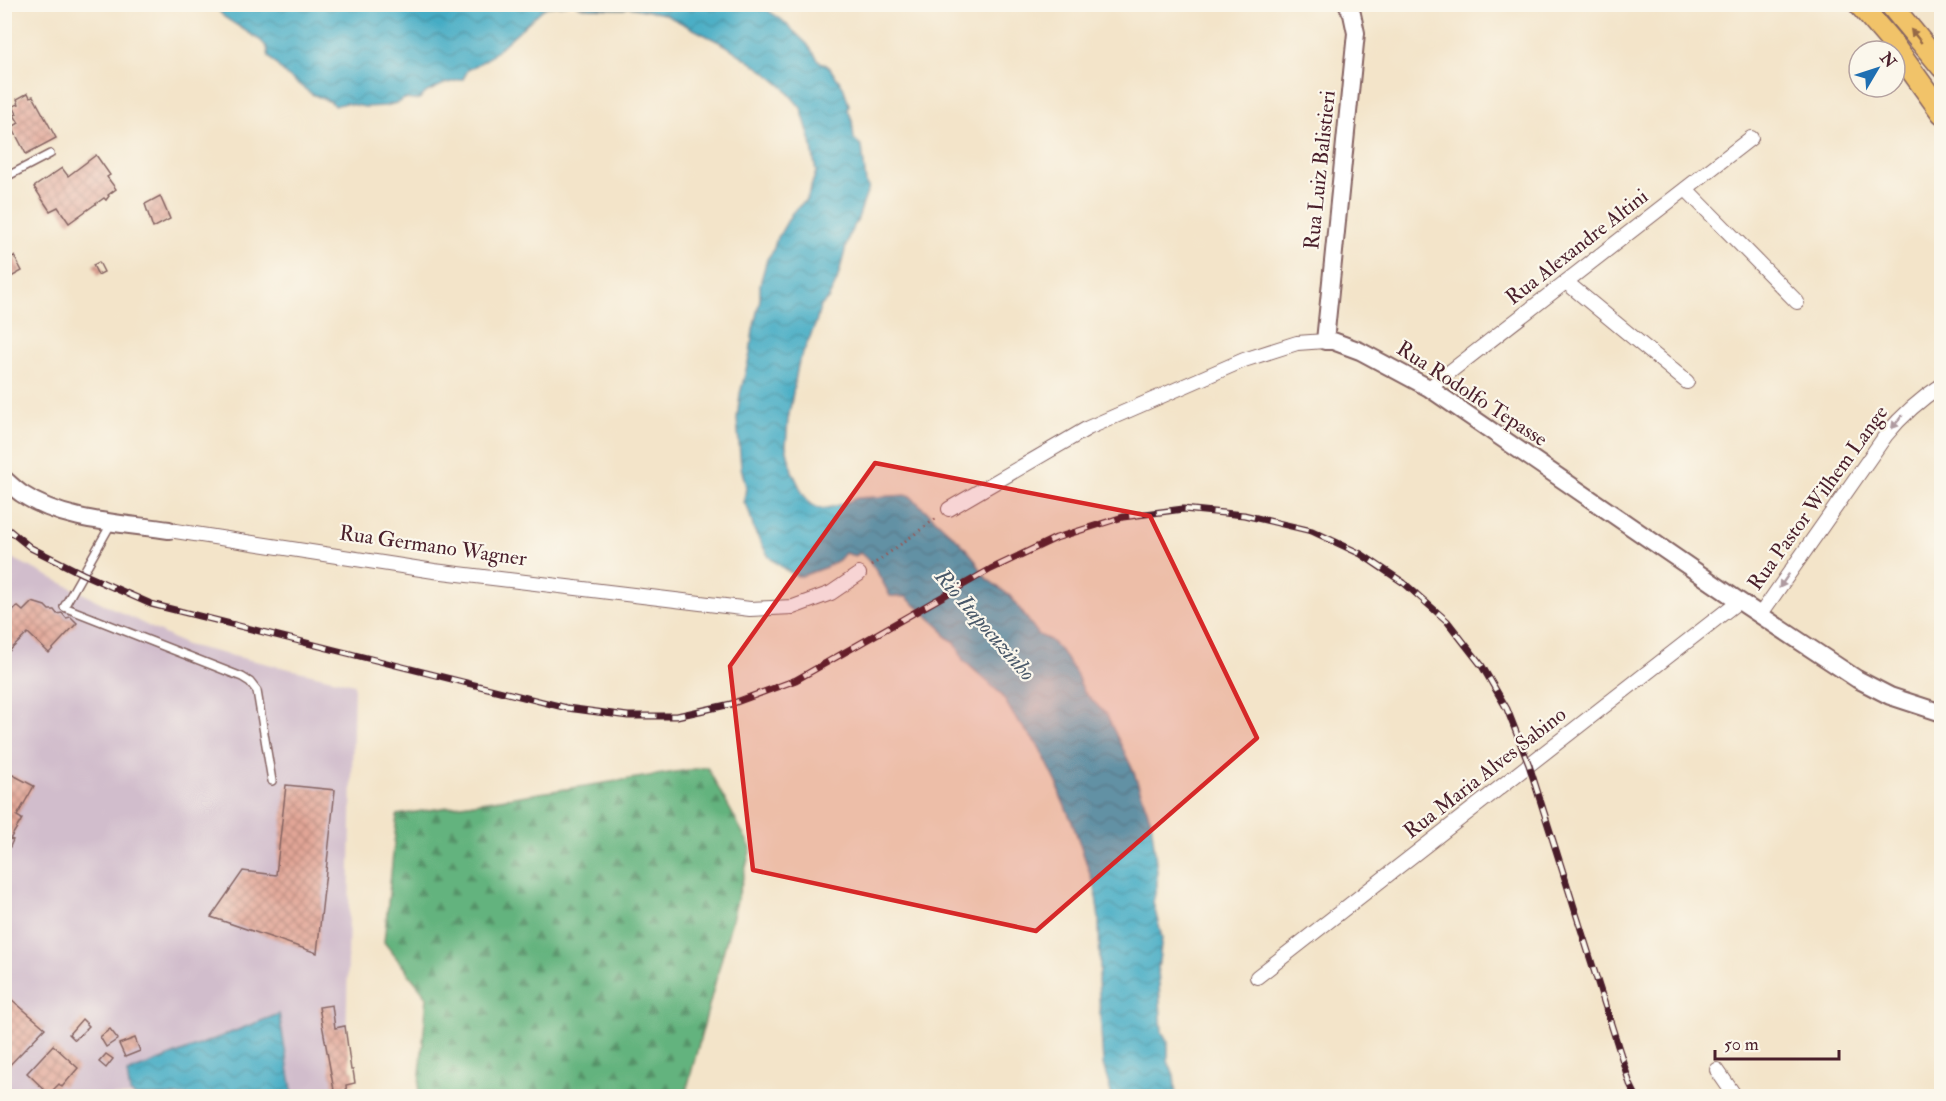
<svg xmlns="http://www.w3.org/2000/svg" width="1946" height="1101" font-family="'IM FELL Double Pica',serif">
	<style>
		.industrial { fill: #d1bdcc }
		.forest { fill: url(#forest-firs); stroke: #576954; stroke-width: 1.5 }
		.water { fill: url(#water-waves); stroke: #486678; stroke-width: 1.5 }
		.building { fill: url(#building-cross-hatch) }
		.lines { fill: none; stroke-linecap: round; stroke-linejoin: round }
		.service-casing { stroke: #856462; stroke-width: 10 }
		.minor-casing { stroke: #856462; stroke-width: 16 }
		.tertiary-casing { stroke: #856462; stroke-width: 20 }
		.trunk-casing { stroke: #856462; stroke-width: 24 }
		.path { stroke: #856462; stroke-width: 3; stroke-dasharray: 1.5 4.5; stroke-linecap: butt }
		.service { stroke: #fff; stroke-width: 7 }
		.minor { stroke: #fff; stroke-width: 14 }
		.tertiary { stroke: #fff; stroke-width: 16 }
		.trunk { stroke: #f1c369; stroke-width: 21 }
		.rail-casing { stroke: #4a1f2b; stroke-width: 7 }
		.rail { stroke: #fbf7ec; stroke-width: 4.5; stroke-dasharray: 14; stroke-linecap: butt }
		.oneway { fill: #956947 }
		.oneway2 { fill: #ae9aa0 }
		.marked { fill: #d62828; fill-opacity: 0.2; stroke: #d62828; stroke-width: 4.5; stroke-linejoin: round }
		.labels { text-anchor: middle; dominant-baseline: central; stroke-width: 4.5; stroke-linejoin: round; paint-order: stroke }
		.street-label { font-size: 21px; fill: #4a1f2b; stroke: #fbf7ec }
		.water-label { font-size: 22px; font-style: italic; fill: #485768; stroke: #fbf7ec }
	</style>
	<defs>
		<pattern id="forest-firs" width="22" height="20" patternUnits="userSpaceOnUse" patternTransform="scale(1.5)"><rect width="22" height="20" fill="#64b37e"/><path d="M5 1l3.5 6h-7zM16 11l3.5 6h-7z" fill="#549167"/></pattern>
		<pattern id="water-waves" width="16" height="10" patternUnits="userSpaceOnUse" patternTransform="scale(1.5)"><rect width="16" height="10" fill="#45acc4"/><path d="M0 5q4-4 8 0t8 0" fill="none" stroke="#3c8b9f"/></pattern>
		<pattern id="building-cross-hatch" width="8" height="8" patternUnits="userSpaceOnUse" patternTransform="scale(1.5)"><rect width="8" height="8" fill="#e2a697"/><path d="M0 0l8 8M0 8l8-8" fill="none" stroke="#b9877b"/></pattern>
	</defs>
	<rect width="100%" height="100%" fill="#fbf7ec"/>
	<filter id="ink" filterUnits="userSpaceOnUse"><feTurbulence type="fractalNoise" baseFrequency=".0167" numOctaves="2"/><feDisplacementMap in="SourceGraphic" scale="12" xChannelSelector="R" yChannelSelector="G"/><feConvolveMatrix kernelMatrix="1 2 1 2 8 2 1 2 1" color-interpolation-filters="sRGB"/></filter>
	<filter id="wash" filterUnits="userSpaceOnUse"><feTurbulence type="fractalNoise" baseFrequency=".008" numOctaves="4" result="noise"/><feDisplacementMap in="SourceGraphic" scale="24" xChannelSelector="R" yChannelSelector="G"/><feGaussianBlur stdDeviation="1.35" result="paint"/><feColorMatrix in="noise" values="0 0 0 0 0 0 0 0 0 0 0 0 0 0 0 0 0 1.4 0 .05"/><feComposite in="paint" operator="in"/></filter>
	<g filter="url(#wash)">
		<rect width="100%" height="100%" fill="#f3e4c9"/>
		<path class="industrial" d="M4 554 186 645 354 684 345 1096H5Z"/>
		<path class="forest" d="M707 767 751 848 685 1096H418L427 997 384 942 397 815Z"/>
		<g class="water">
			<path d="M333 5 387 7 422 4 568 5 547 7 543 9 490 57 468 70 463 79 444 84 427 92 419 99 414 100 404 99 400 102 385 106 365 107 345 103 335 106 331 102 312 94 286 75 269 57 267 47 260 40 224 17 214 5Z"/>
			<path d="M575 5H760L782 20 807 44 819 61 828 66 843 86 849 105 848 110 852 120 854 139 862 146 866 183 869 187 857 221 849 235 837 281 828 299 820 307 816 323 798 365 788 420 786 446 792 471 803 494 809 503 818 508 823 509 843 504 857 498 909 495 960 542 973 557 986 578 1010 596 1039 635 1050 640 1061 651 1076 673 1084 692 1106 714 1133 770 1151 821 1157 870V886L1153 902 1162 938 1158 969 1162 1032 1168 1042V1061L1174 1076 1176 1096H1112L1103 1064 1098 980 1100 971 1099 919 1095 888 1073 824 1060 795 1058 785 1039 747 1014 716 1001 694 963 660 955 642 946 637 941 628 906 597 890 596C883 582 873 562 860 553L855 556 845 553 839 560 826 567 802 576H797L786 570 769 557 754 530 749 511 744 502 746 487 741 467 737 419 740 394 750 354 753 330 760 299V284L767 259 773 251 776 241 792 213 807 199 816 172 811 142 801 108 784 88 764 71 725 45 664 14 629 7 624 9 588 8Z"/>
			<path d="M279 1014 293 1096H135L130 1092 127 1073Z"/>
		</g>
		<g id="blocks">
			<g class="building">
				<path d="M28 93 30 97 33 96 56 138 26 154 12 127 19 123 14 115 17 114 13 106 19 104 17 99Z"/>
				<path d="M96 155 110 175 107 177 116 189 108 195 109 196 106 200 104 198 69 223 58 207 50 211 34 187 62 168 68 176Z"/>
				<path d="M160 196 170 219 153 228 145 204Z"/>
				<path d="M4 244 10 254 4 257Z"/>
				<path d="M14 256 22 271 4 281V261Z"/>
				<path d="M99 262 104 272 98 275 93 265Z"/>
				<path d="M32 602 45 606 49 610H54L57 614 62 613 66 618 71 617 77 623 49 653 28 633 4 656V648L10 642 4 636V632L8 628 4 624 9 619 7 616 17 606 23 611Z"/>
				<path d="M13 775 34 786 17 816 22 819 10 839 13 840 4 860V783Z"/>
				<path d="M286 785 335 790 317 953 211 917 243 871 276 875Z"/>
				<path d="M4 993 45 1028 4 1071Z"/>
				<path d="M332 1005 335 1028 345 1026 351 1070H353L355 1083 346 1085 347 1096H335L319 1007Z"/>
				<path d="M82 1019 89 1026 75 1040 69 1034Z"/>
				<path d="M110 1029 118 1039 106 1047 100 1037Z"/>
				<path d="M135 1038 140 1051 125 1057 119 1044Z"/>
				<path d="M53 1045 78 1068 62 1087 59 1084 49 1094 27 1073Z"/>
				<path d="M106 1054 113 1059 106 1068 99 1062Z"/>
			</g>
		</g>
	</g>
	<g filter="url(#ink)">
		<use href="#blocks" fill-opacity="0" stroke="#856462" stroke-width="1.5"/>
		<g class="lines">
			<g class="service-casing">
				<g id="service">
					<path d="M4 178 50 154"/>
					<path d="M111 524 64 607 242 677 250 682 257 691 272 781"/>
				</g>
			</g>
			<g class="minor-casing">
				<g id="minor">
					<path d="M1686 189 1797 302"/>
					<path d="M1566 282 1687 382"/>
					<path d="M1429 388 1751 138"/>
					<path d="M949 509 1088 428 1244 360 1297 343 1325 341"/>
					<path d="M169 530 434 571 750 609 793 607 831 593 859 574"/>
					<path d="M1760 615 1886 435C1903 414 1919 400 1942 385"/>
					<path d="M1257 977 1739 601"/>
					<path d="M1717 1070 1735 1096"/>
				</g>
			</g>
			<g class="tertiary-casing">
				<g id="tertiary">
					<path d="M1347 4 1352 14 1356 33 1325 341H1333L1360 351 1429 388 1739 601 1857 679 1890 696 1942 713"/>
					<path d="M4 479C10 484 16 490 22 494 64 522 121 523 169 530"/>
				</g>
			</g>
			<g class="trunk-casing">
				<g id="trunk">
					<path d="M1859 4 1889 39 1942 113"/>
					<path d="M1890 4 1942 67"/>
				</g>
			</g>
			<path class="path" d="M871 566 938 517"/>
			<use href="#service" class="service"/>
			<use href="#minor" class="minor"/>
			<use href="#tertiary" class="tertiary"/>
			<use href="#trunk" class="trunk"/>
			<g class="rail-casing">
				<path id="rail" d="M4 526 31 548 83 574 151 604 567 708 628 716H677L731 704 796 680 991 569 1056 538 1123 517 1183 509 1244 515 1312 531 1361 554 1404 583 1447 621 1482 666 1507 709 1529 765 1630 1084 1636 1096"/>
			</g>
			<use href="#rail" class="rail"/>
		</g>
		<defs><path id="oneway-solid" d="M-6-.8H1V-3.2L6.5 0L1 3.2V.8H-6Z" transform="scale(1.5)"/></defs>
		<use class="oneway" href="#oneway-solid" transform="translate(1916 36) rotate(-129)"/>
		<g class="oneway2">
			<use href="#oneway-solid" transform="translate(1897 422) rotate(129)"/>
			<use href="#oneway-solid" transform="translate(1784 581) rotate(125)"/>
		</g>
	</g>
	<path class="marked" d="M875 463 1150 516 1257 738 1036 931 753 870 730 666Z"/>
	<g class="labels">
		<g class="street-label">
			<text transform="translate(1320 170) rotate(-84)">Rua Luiz Balistieri</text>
			<text transform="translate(1577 247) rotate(-38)">Rua Alexandre Altini</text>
			<text transform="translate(1472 394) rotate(33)">Rua Rodolfo Tepasse</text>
			<text transform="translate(1818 498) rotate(-54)">Rua Pastor Wilhem Lange</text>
			<text transform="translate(433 546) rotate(8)">Rua Germano Wagner</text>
			<text transform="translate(1485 773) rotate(-38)">Rua Maria Alves Sabino</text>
		</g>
		<g class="water-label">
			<text transform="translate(985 625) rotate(49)">Rio Itapocuzinho</text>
		</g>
	</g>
	<rect width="1946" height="1101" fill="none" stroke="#fbf7ec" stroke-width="24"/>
	<g transform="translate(1877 69) rotate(51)"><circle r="28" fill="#fbf7ec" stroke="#b4a19f" stroke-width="1.5"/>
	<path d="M0-4.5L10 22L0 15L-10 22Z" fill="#1f6fb2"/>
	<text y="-9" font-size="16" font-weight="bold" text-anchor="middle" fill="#4a1f2b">N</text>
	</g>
	<path d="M1715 1050v9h124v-9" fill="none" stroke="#4a1f2b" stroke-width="3"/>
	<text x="1724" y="1050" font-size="18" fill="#4a1f2b" stroke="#fbf7ec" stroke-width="4.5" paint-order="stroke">50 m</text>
</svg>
